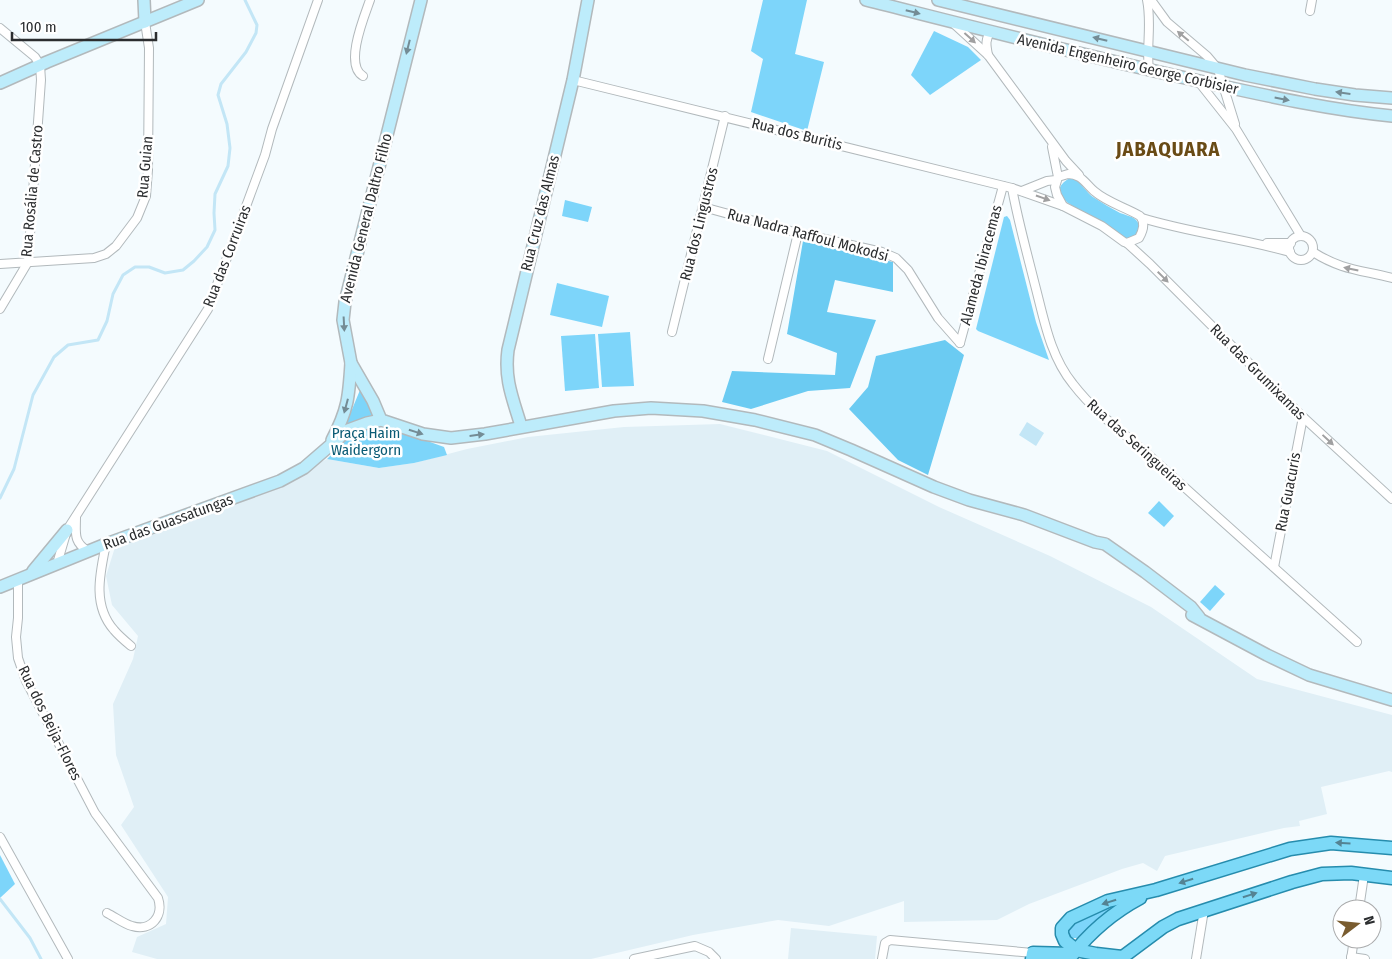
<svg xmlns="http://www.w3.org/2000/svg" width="1392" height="959" font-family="'Fira Sans Condensed',sans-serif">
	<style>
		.built { fill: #e0eff6 }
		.green { fill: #7dd5fa }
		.forest { fill: #6bcbf2 }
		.water { fill: #c3e6f6 }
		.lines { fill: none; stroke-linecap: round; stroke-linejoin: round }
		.stream { stroke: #c3e6f6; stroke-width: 3 }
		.street-casing { stroke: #b2b9bc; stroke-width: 10 }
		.secondary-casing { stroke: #b2b9bc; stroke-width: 14 }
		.primary-casing { stroke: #268cad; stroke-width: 15 }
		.street { stroke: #fff; stroke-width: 8 }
		.secondary { stroke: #bdecfb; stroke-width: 11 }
		.primary { stroke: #7cd9f7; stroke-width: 12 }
		.oneway { fill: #748c95 }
		.oneway2 { fill: #a0a0a1 }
		.oneway3 { fill: #548393 }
		.labels { text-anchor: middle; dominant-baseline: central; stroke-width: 5; stroke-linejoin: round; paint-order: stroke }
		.street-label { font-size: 15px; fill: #2b2d2f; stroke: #fff }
		.park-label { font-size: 15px; fill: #0a5b75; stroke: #fff }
		.district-label { font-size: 20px; font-weight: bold; letter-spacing: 1px; fill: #6a4b15; stroke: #fff }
	</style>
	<rect width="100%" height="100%" fill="#f4fbfe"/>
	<g class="built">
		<path d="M720 424 827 451 939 507 1050 556 1151 607 1257 679 1392 715V772L1389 771 1321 787 1327 814 1299 821 1300 826 1284 828 1165 856 1157 871 1143 863 1122 869 1029 904 997 920 904 922V901L829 926 778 920 693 935 591 959H157L132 952 137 937 166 924 168 897 121 825 134 807 116 755 113 704 133 659 138 636 112 605 106 576 116 544 289 478 327 459 379 468 414 463 467 449 528 437 624 427Z"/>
		<path d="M791 928 877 936 875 959H788Z"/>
	</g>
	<g class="green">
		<path d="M763 0H807L795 54 824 62 807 131 751 112 763 59 751 51Z"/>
		<path d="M934 31 968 47 981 60 930 95 911 75Z"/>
		<path d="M1073 178C1081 182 1086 192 1093 197 1102 203 1111 208 1120 213 1125 215 1131 216 1135 219 1145 228 1135 240 1125 239 1115 233 1106 225 1096 218 1085 211 1041 197 1068 179Z"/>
		<path d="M565 200 592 207 588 222 562 216Z"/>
		<path d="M1007 216 1010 220 1036 322 1049 360 978 331 976 329 1004 217Z"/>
		<path d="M557 283 609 296 602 327 550 315Z"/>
		<path d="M630 332 634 386 602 387 598 334Z"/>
		<path d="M595 334 599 388 565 391 561 336Z"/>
		<path d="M360 390 383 425 444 447 447 455 414 463 379 468 327 459 339 447 346 424Z"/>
		<path d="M1159 501 1174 516 1164 527 1148 513Z"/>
		<path d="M1215 585 1225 594 1210 611 1200 602Z"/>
		<path d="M0 855 15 884 0 898Z"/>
		<path d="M1113 906 1077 938H1071L1068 934V928L1095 912Z"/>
	</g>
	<g class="forest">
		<path d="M803 241 893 262V292L835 280 827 312 876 320 850 388 808 391 751 409 722 402 732 371 835 375 837 353 787 334Z"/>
		<path d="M945 340 964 355 928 475 898 460 849 409 868 387 876 356Z"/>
	</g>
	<path class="water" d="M1027 422 1044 433 1036 446 1019 435Z"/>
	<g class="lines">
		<g class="stream">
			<path d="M0 498 14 469 33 395 54 357 68 345 98 340 107 321 113 294 123 275 135 267H149L165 273 183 270 194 261 207 247 215 230 214 213 215 194 228 166 230 148 227 124 218 95 221 84 246 52 256 33 257 25 245 0"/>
			<path d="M0 899 30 938 41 959"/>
		</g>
		<g class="street-casing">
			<g id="street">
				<path d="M1147 0C1152 24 1146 46 1149 70"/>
				<path d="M1151 0 1167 22 1207 56 1218 69 1235 124"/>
				<path d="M1310 11 1312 0"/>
				<path d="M953 23 988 55 1066 161 1079 175"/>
				<path d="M0 28 35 57 40 65 41 80 28 262 0 309"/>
				<path d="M988 55C986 45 985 39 991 31"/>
				<path d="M363 76C344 65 364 17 370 0"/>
				<path d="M573 80 1012 188 1063 206"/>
				<path d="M1198 81 1236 129 1301 236"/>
				<path d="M1052 147 1058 177"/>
				<path d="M1068 174C1081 174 1085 183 1094 191 1108 203 1125 207 1140 216 1146 223 1143 231 1139 238L1127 243 1124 242 1102 226 1063 206 1057 195 1055 187 1058 177Z"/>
				<path d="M1012 188C1018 221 1027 253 1035 285 1044 319 1050 356 1073 384 1093 410 1118 429 1143 450L1357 642"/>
				<path d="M1022 191 1047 181 1056 180"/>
				<path d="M703 207 798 233 882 252 896 258 908 270 938 318 960 343"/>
				<path d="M1142 218C1191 233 1241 238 1290 252"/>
				<circle cx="1301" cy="248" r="12"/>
				<path d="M1127 243 1150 264 1303 417 1392 499"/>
				<path d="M1267 243H1291"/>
				<path d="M1313 252C1341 270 1361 270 1392 278"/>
				<path d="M0 264 94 258 106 254 116 246 137 218 146 196 148 170 149 48 145 22"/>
				<path d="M672 332 725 116"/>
				<path d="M960 343 1003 186"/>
				<path d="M768 359 798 233"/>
				<path d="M76 517C76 533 73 542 88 551"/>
				<path d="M106 544C100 573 92 605 114 630 119 636 125 641 131 646"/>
				<path d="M57 564 67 530 208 309 265 155 272 129 318 0"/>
				<path d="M1274 567 1303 417"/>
				<path d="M18 579V618L16 637 18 658 26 681 95 813 158 898C164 916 151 932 132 926 124 924 115 917 107 913"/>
				<path d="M0 837 68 959"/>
				<path d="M1359 909 1364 875"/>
				<path d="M1351 957 1365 959"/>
				<path d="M634 959 695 946 709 952 716 959"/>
				<path d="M882 959 885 943 890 940 1033 953"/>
				<path d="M1196 959 1204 910"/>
				<path d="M1351 959 1354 939"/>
			</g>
		</g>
		<g class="secondary-casing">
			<g id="secondary">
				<path d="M144 0 145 22"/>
				<path d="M421 0 345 302 343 320 351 363 373 401 381 420 423 434 451 438 485 434 614 411 651 408 703 411 755 420 815 435 851 450 934 487 969 500 1024 515 1095 542 1105 544 1145 572 1191 607 1199 617"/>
				<path d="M866 0C981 29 1096 59 1213 84 1272 97 1331 110 1392 116"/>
				<path d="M938 0 1245 75 1315 89 1355 95 1392 98"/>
				<path d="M0 83 47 62 198 0"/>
				<path d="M521 426C513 399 504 379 508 350L573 80 588 0"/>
				<path d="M332 440C348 410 349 396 351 363"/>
				<path d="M33 571 67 530"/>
				<path d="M0 587 106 544 280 481 304 468 348 430 367 423 381 420"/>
				<path d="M1192 615 1267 655 1309 675 1392 700"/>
			</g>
		</g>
		<g class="primary-casing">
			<g id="primary">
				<path d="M1122 957 1096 954 1076 950 1065 941 1062 934V928L1071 918 1108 901 1156 890 1290 849 1331 843 1392 848"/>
				<path d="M1032 959 1033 953 1072 954"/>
				<path d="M1069 959C1088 934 1112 913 1140 898"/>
				<path d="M1120 959 1163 927 1178 919 1292 882 1322 874 1351 873 1392 878"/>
			</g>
		</g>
		<use href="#street" class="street"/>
		<use href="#secondary" class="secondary"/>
		<use href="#primary" class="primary"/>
	</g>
	<defs><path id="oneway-solid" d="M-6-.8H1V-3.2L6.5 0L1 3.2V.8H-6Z" transform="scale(1.25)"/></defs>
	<g class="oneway">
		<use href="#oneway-solid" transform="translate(913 12) rotate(14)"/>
		<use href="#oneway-solid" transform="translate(1100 39) rotate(-166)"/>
		<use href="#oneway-solid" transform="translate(408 47) rotate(104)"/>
		<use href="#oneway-solid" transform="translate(1343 93) rotate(-172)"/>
		<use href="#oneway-solid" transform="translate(1282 99) rotate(11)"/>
		<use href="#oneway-solid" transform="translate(344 324) rotate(87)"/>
		<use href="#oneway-solid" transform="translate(346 406) rotate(105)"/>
		<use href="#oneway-solid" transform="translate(416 432) rotate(18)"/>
		<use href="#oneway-solid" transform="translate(477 435) rotate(-7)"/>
	</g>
	<g class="oneway2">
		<use href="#oneway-solid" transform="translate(1183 36) rotate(-140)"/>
		<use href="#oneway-solid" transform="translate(970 38) rotate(42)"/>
		<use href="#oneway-solid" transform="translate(1043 198) rotate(19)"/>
		<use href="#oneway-solid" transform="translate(1351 269) rotate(-168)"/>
		<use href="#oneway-solid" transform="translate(1163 277) rotate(45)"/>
		<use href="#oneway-solid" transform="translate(1328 440) rotate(43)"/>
	</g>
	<g class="oneway3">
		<use href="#oneway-solid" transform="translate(1343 843) rotate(-177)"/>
		<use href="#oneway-solid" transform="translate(1186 881) rotate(163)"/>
		<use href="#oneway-solid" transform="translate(1250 895) rotate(-18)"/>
		<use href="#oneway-solid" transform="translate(1109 902) rotate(163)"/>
	</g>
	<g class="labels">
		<g class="street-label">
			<text transform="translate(1128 64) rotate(13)">Avenida Engenheiro George Corbisier</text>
			<text transform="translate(797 134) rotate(14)">Rua dos Buritis</text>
			<text transform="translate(145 167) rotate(-85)">Rua Guian</text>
			<text transform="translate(32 191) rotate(-85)">Rua Rosália de Castro</text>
			<text transform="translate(540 213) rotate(-76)">Rua Cruz das Almas</text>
			<text transform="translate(366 218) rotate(-76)">Avenida General Daltro Filho</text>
			<text transform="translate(699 224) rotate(-76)">Rua dos Lingustros</text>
			<text transform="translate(808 235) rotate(15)">Rua Nadra Raffoul Mokodsi</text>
			<text transform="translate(227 256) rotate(-69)">Rua das Corruiras</text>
			<text transform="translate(981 265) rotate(-75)">Alameda Ibiracemas</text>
			<text transform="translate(1258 372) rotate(45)">Rua das Grumixamas</text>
			<text transform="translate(1137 445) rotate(42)">Rua das Seringueiras</text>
			<text transform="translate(1288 492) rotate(-79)">Rua Guacuris</text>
			<text transform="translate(168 522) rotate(-20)">Rua das Guassatungas</text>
			<text transform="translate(50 723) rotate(64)">Rua dos Beija-Flores</text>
		</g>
		<g class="park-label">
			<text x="366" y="433">Praça Haim<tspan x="366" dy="17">Waidergorn</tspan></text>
		</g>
		<g class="district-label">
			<text x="1168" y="149">JABAQUARA</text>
		</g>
	</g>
	<g transform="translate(1357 924) rotate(74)"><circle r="24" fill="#ffffff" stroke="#aaabac"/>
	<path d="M0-4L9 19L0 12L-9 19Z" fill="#795c2f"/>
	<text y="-8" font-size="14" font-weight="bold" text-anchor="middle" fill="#2b2d2f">N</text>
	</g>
	<path d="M12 32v8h144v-8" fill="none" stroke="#2b2d2f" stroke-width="2.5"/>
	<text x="20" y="32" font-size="15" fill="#2b2d2f" stroke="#ffffff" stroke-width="4" paint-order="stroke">100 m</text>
</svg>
